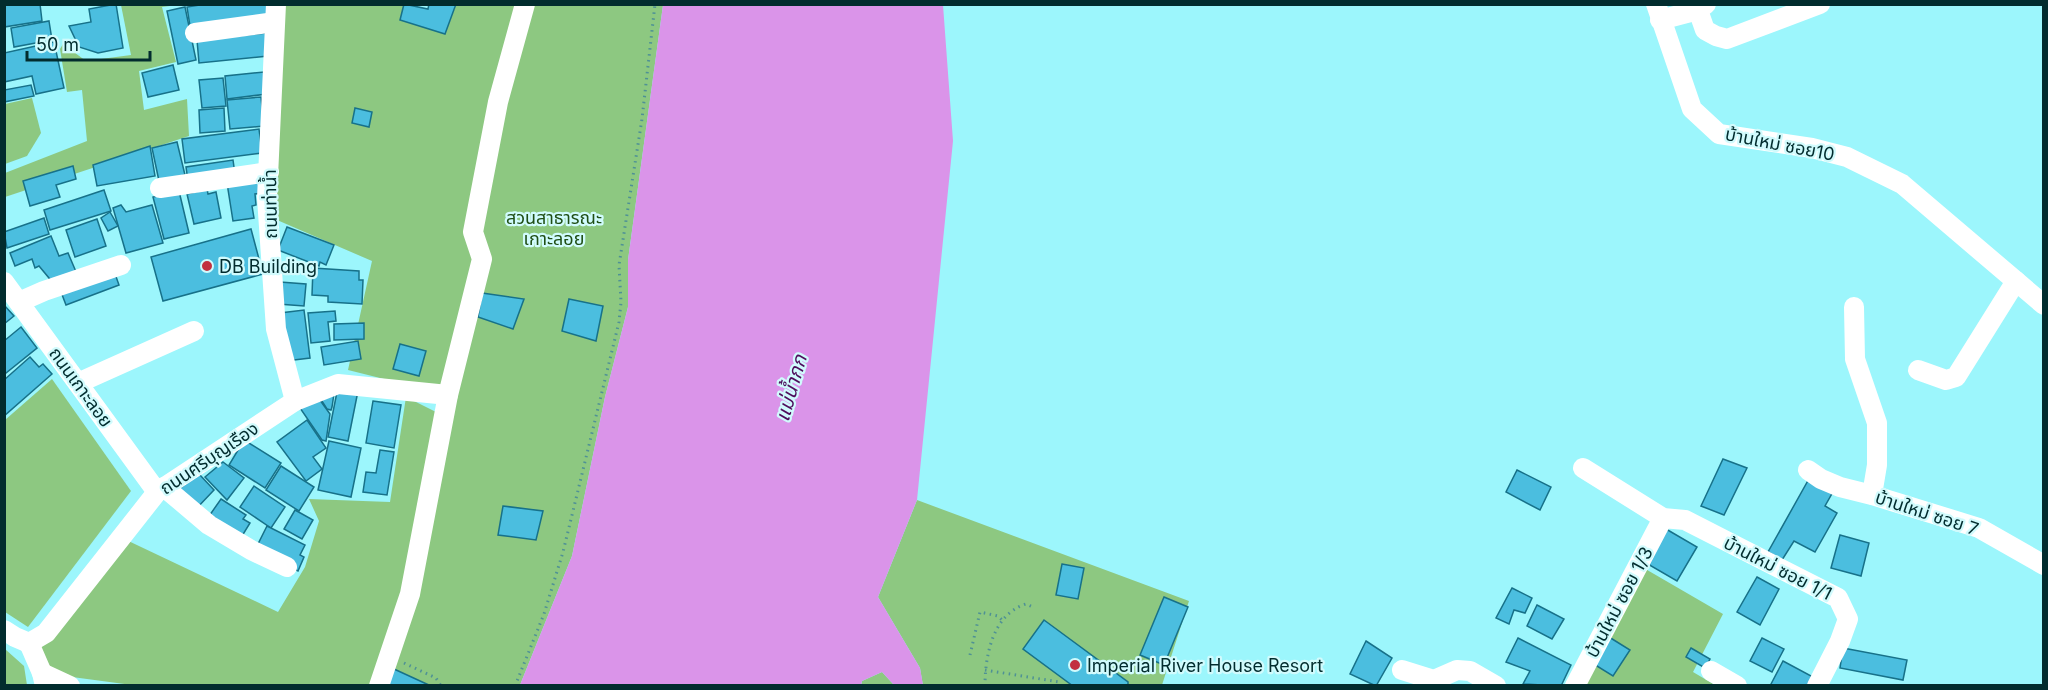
<svg xmlns="http://www.w3.org/2000/svg" width="2048" height="690" font-family="Inter,'Noto Sans Thai',sans-serif">
	<style>
		.green { fill: #8dc881; fill-rule: evenodd }
		.water { fill: #da94e9 }
		.building { fill: #4bbedf; stroke: #177189; stroke-width: 1.5 }
		.lines { fill: none; stroke-linecap: round; stroke-linejoin: round }
		.path { stroke: #4f9195; stroke-width: 3; stroke-dasharray: 1.5 4.5; stroke-linecap: butt }
		.minor { stroke: #fff; stroke-width: 20 }
		.poi-dot { fill: #c23140; stroke: #d1fbfd; stroke-width: 2 }
		.labels { text-anchor: middle; dominant-baseline: central; stroke-width: 4.5; stroke-linejoin: round; paint-order: stroke }
		.street-label { font-size: 18px; fill: #022c2e; stroke: #d1fbfd }
		.park-label { font-size: 18px; fill: #1f4e14; stroke: #d1fbfd }
		.poi-label { font-size: 18px; fill: #022c2e; stroke: #d1fbfd; text-anchor: start }
		.water-label { font-size: 20px; font-style: italic; fill: #4f0d5c; stroke: #d1fbfd }
	</style>
	<rect width="100%" height="100%" fill="#9cf6fc"/>
	<g class="green">
		<path d="M121 5H178L162 7 176 62 139 71 144 110 187 99 189 136 5 197V173L87 141 82 90 67 92 60 49 63 44 86 61 131 55Z"/>
		<path d="M276 5H404L400 20 445 34 456 5H663L628 260V307L605 397 572 556 520 685H132L42 673 29 643 120 537 278 612 305 567 319 521 309 499 390 502 406 397 444 416 448 395 348 370 372 261 277 220 269 172ZM355 108 372 112 369 127 352 123Z"/>
		<path d="M32 98 41 133 27 156 5 164V104Z"/>
		<path d="M52 379 131 491 28 627 5 612V420Z"/>
		<path d="M917 500 1189 601 1162 685 923 686 920 668 878 597Z"/>
		<path d="M1642 567 1723 614 1693 672 1715 685 1580 686Z"/>
		<path d="M5 649 24 666 27 685H5Z"/>
		<path d="M882 672 894 685 861 686 862 681Z"/>
	</g>
	<path class="water" d="M663 5H943L953 141 917 500 878 597 920 668 923 685H894L882 672 862 681 861 686 520 685 572 556 605 397 628 307V260Z"/>
	<g class="building">
		<path d="M4 4H40L42 21 4 27Z"/>
		<path d="M116 4 123 48 98 53 79 47 69 26 91 22 89 9Z"/>
		<path d="M206 4H267L269 14 190 26 187 7Z"/>
		<path d="M404 4 428 9 429 4H456L445 34 400 20Z"/>
		<path d="M185 7 196 60 178 64 167 11Z"/>
		<path d="M49 21 52 40 14 47 11 28Z"/>
		<path d="M266 33 268 56 199 63 197 40Z"/>
		<path d="M54 42 64 88 36 94 32 76 4 82V53Z"/>
		<path d="M173 65 179 90 148 97 142 73Z"/>
		<path d="M264 72 267 94 227 99 225 76Z"/>
		<path d="M223 78 226 106 202 108 199 80Z"/>
		<path d="M31 85 34 96 4 102V90Z"/>
		<path d="M261 97 264 126 230 129 227 100Z"/>
		<path d="M224 108 225 131 200 133 199 110Z"/>
		<path d="M355 108 372 112 369 127 352 123Z"/>
		<path d="M259 129 262 153 185 163 182 139Z"/>
		<path d="M177 142 185 175 159 181 152 148Z"/>
		<path d="M150 146 155 176 97 186 93 165Z"/>
		<path d="M233 160 235 174 188 181 186 167Z"/>
		<path d="M73 166 76 179 56 185 60 197 30 206 23 181Z"/>
		<path d="M260 177 263 193 255 194 256 205 252 206 254 218 233 221 227 183Z"/>
		<path d="M207 189 208 194 216 192 221 218 194 224 187 194Z"/>
		<path d="M104 190 111 211 50 230 44 210Z"/>
		<path d="M179 191 189 233 164 239 153 197Z"/>
		<path d="M121 205 126 212 152 205 163 243 126 253 113 208Z"/>
		<path d="M110 212 118 226 108 231 101 218Z"/>
		<path d="M44 218 49 234 7 248 4 232Z"/>
		<path d="M97 219 106 246 75 257 66 230Z"/>
		<path d="M287 227 334 245 326 265 320 262 319 266 278 250Z"/>
		<path d="M251 229 263 274 163 301 151 257Z"/>
		<path d="M51 236 59 256 68 253 77 274 54 284 39 266 35 268 32 259 15 266 10 253Z"/>
		<path d="M313 268 359 271V280H363L362 304 328 302V296L312 295Z"/>
		<path d="M114 271 119 285 66 305 61 292Z"/>
		<path d="M280 282 306 284 304 306 278 304Z"/>
		<path d="M482 293 524 299 513 329 478 317Z"/>
		<path d="M569 299 603 306 596 341 562 331Z"/>
		<path d="M4 305 14 316 4 324Z"/>
		<path d="M304 310 310 358 286 361 280 313Z"/>
		<path d="M335 311 336 321 328 322 330 341 311 343 308 313Z"/>
		<path d="M364 323V339L334 340V324Z"/>
		<path d="M21 327 37 348 6 373 4 371V341Z"/>
		<path d="M358 341 361 359 324 365 321 347Z"/>
		<path d="M400 344 426 351 419 376 393 369Z"/>
		<path d="M30 357 39 367 43 364 52 374 4 416V380Z"/>
		<path d="M335 387 332 407 331 410 327 409 318 395Z"/>
		<path d="M338 387 358 391 348 441 328 437Z"/>
		<path d="M317 396 330 414 326 441 322 440 300 408Z"/>
		<path d="M373 401 401 405 394 448 366 443Z"/>
		<path d="M307 420 326 448 313 457 322 469 306 481 277 442Z"/>
		<path d="M244 440 281 463 265 488 229 465Z"/>
		<path d="M329 441 361 448 351 497 318 490Z"/>
		<path d="M380 450 394 452 387 495 363 492 366 472 376 473Z"/>
		<path d="M1723 459 1747 468 1724 515 1701 506Z"/>
		<path d="M223 462 244 478 227 500 205 477Z"/>
		<path d="M281 466 314 487 299 511 266 490Z"/>
		<path d="M1517 470 1551 487 1540 510 1506 492Z"/>
		<path d="M199 474 214 490 195 510 175 492Z"/>
		<path d="M1810 477 1834 490 1825 506 1837 513 1815 552 1794 541 1782 560 1768 552Z"/>
		<path d="M254 486 285 507 271 528 240 507Z"/>
		<path d="M221 499 246 515 243 519 250 523 239 541 207 519Z"/>
		<path d="M503 506 543 511 536 540 498 535Z"/>
		<path d="M295 510 313 520 302 539 284 529Z"/>
		<path d="M267 526 305 545 300 555 304 557 298 571 255 550Z"/>
		<path d="M1666 529 1697 547 1677 581 1646 563Z"/>
		<path d="M1840 535 1869 543 1861 576 1831 568Z"/>
		<path d="M1062 564 1084 568 1078 599 1056 595Z"/>
		<path d="M1757 577 1779 589 1760 625 1737 612Z"/>
		<path d="M1512 588 1532 598 1525 613 1514 610 1509 624 1496 618Z"/>
		<path d="M1164 597 1188 607 1164 665 1140 655Z"/>
		<path d="M1537 605 1564 619 1552 639 1527 626Z"/>
		<path d="M1044 620 1128 682V686H1073L1023 649Z"/>
		<path d="M1609 637 1630 650 1613 676 1592 663Z"/>
		<path d="M1518 638 1571 665 1561 686 1523 684 1530 671 1506 662Z"/>
		<path d="M1762 638 1784 649 1772 672 1750 661Z"/>
		<path d="M1366 641 1392 658 1376 686 1350 674Z"/>
		<path d="M1691 648 1710 659 1705 668 1686 657Z"/>
		<path d="M1843 648 1907 660 1903 680 1840 668Z"/>
		<path d="M1783 661 1813 677 1808 686H1770Z"/>
		<path d="M394 669 431 686H387Z"/>
	</g>
	<g class="lines">
		<g class="path">
			<path d="M970 655 980 612 998 616 1002 620"/>
			<path d="M404 663 436 678 441 686"/>
			<path d="M985 670 1059 682 1058 686"/>
			<path d="M515 686 544 614 563 552 619 322 621 302 619 265 642 119 655 4"/>
			<path d="M985 686C985 655 993 614 1026 604L1035 608"/>
		</g>
		<g class="minor">
			<path d="M276 4 267 198 276 329 295 401"/>
			<path d="M1656 4 1692 109 1719 134 1812 148 1847 157 1902 184 2044 305"/>
			<path d="M1698 10 1705 30 1716 36 1727 39 1820 4"/>
			<path d="M1660 20 1698 10 1706 4"/>
			<path d="M195 33 275 22"/>
			<path d="M160 188 269 172"/>
			<path d="M4 282 157 492"/>
			<path d="M19 302 44 291 121 265"/>
			<path d="M1854 307 1855 359 1877 423V465L1872 495"/>
			<path d="M1918 370 1946 380 1956 377 2016 281"/>
			<path d="M78 383 194 331"/>
			<path d="M1583 468 1663 518 1685 520 1838 598 1848 619 1840 641 1817 686"/>
			<path d="M1808 470 1821 479 1840 487 1872 495 1979 528 2044 565"/>
			<path d="M164 487 209 525 251 550 287 567"/>
			<path d="M4 630 15 637 29 643"/>
			<path d="M29 643 46 633 157 492 295 401 338 384 448 395"/>
			<path d="M29 643 42 673 45 686"/>
			<path d="M1402 670 1434 680 1457 670 1470 671 1496 686"/>
			<path d="M1711 671 1737 686"/>
			<path d="M42 673 70 686"/>
			<path d="M379 686 410 594 448 395 482 259 473 232 498 102 525 4"/>
			<path d="M1575 686 1663 518"/>
		</g>
	</g>
	<g class="poi-dot">
		<circle cx="207" cy="266" r="6"/>
		<circle cx="1075" cy="665" r="6"/>
	</g>
	<g class="labels">
		<g class="street-label">
			<text transform="translate(1780 144) rotate(11)">บ้านใหม่ ซอย10</text>
			<text transform="translate(270 204) rotate(-91)">ถนนท่าน้ำ</text>
			<text transform="translate(81 387) rotate(54)">ถนนเกาะลอย</text>
			<text transform="translate(209 458) rotate(-34)">ถนนศรีบุญเรือง</text>
			<text transform="translate(1927 513) rotate(18)">บ้านใหม่ ซอย 7</text>
			<text transform="translate(1778 568) rotate(27)">บ้านใหม่ ซอย 1/1</text>
			<text transform="translate(1619 602) rotate(-62)">บ้านใหม่ ซอย 1/3</text>
		</g>
		<g class="park-label">
			<text x="554" y="217">สวนสาธารณะ<tspan x="554" dy="21">เกาะลอย</tspan></text>
		</g>
		<g class="poi-label">
			<text x="219" y="266">DB Building</text>
			<text x="1087" y="665">Imperial River House Resort</text>
		</g>
		<g class="water-label">
			<text transform="translate(791 388) rotate(-74)">แม่น้ำกก</text>
		</g>
	</g>
	<rect width="2048" height="690" fill="none" stroke="#022c2e" stroke-width="12"/>
	<path d="M27 51v9h123v-9" fill="none" stroke="#022c2e" stroke-width="3"/>
	<text x="36" y="51" font-size="18" fill="#022c2e" stroke="#d1fbfd" stroke-width="4.5" paint-order="stroke">50 m</text>
</svg>
